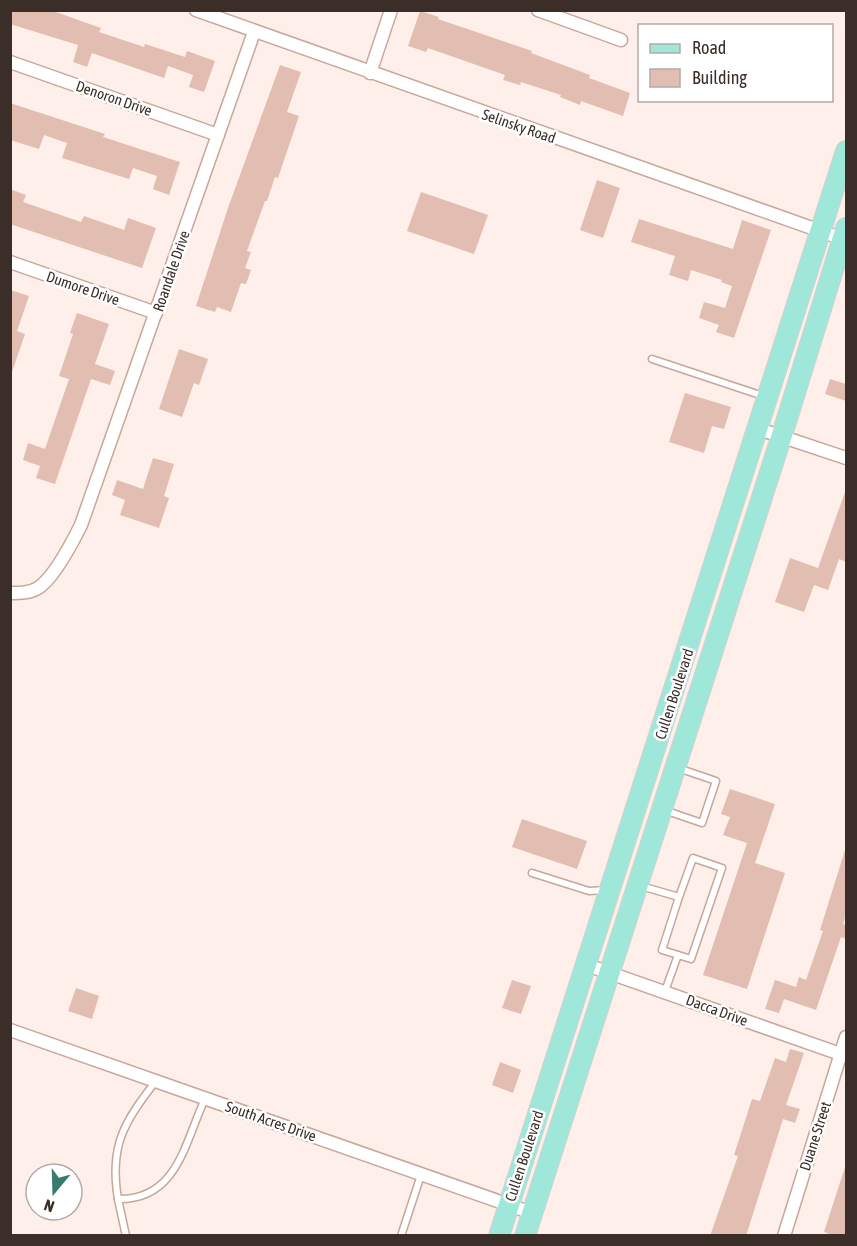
<svg xmlns="http://www.w3.org/2000/svg" width="857" height="1246" font-family="'Asap Condensed',sans-serif">
	<style>
		.building { fill: #e1beb1 }
		.lines { fill: none; stroke-linecap: round; stroke-linejoin: round }
		.lane-casing { stroke: #c8a699; stroke-width: 9 }
		.street-casing { stroke: #c8a699; stroke-width: 15 }
		.primary-casing { stroke: #d4d1d0; stroke-width: 22 }
		.lane { stroke: #fff; stroke-width: 6 }
		.street { stroke: #fff; stroke-width: 12 }
		.primary { stroke: #9ee7d9; stroke-width: 20 }
		.labels { text-anchor: middle; dominant-baseline: central; stroke-width: 5; stroke-linejoin: round; paint-order: stroke }
		.street-label { font-size: 15px; fill: #3b2d28; stroke: #fff }
	</style>
	<rect width="100%" height="100%" fill="#feefea"/>
	<g class="building">
		<path d="M10 10H50L101 28 99 32 144 47 145 44 185 57 187 51 215 61 204 92 189 87 193 75 168 66 164 78 92 53 87 67 73 62 78 45 10 24Z"/>
		<path d="M420 11 439 17 438 19 532 51 531 53 590 75 589 78 630 93 623 116 581 101 580 105 560 97 561 95 521 82 520 85 503 80 505 75 428 48 426 52 408 46Z"/>
		<path d="M280 65 301 72 287 112 299 116 278 178 275 177 267 201H265L247 251 251 252 245 268 251 270 246 284 241 283 231 312 217 307 215 312 196 306 228 208Z"/>
		<path d="M10 103 105 134 103 137 180 162 169 195 153 189 157 176 133 168 129 179 62 158 67 143 44 135 39 149 10 140Z"/>
		<path d="M597 180 620 188 603 238 580 230Z"/>
		<path d="M10 189 26 195 23 202 81 222 84 216 124 230 128 218 156 228 142 268 10 224Z"/>
		<path d="M421 192 488 215 474 254 407 231Z"/>
		<path d="M639 219 733 249 742 220 771 230 734 338 716 332 719 325 699 318 704 302 725 308 732 286 721 282 722 280 691 270 688 281 669 275 675 256 631 242Z"/>
		<path d="M10 290 29 296 17 331 25 334 12 372H10Z"/>
		<path d="M77 313 109 324 95 364 115 371 110 385 91 379 55 484 36 478 40 466 23 460 28 443 45 449 69 379 59 376 73 334 70 333Z"/>
		<path d="M179 349 208 359 199 385 194 383 182 417 159 409Z"/>
		<path d="M830 379 846 384V401L825 394Z"/>
		<path d="M685 393 731 407 724 429 712 426 704 453 669 442Z"/>
		<path d="M153 458 174 464 164 496 169 498 159 528 120 515 125 500 112 495 117 480 143 489Z"/>
		<path d="M845 492H846V562L839 559 828 590 814 585 804 612 775 602 790 558 818 568Z"/>
		<path d="M730 789 775 804 755 863 785 873 747 989 703 975 747 843 723 835 730 817 721 814Z"/>
		<path d="M522 819 587 841 577 869 512 847Z"/>
		<path d="M845 850H846V915L843 924 846 925V939L841 937 816 1010 784 999 779 1013 765 1009 775 980 796 987 799 977 806 980 823 931 820 930Z"/>
		<path d="M512 980 531 986 521 1014 502 1008Z"/>
		<path d="M76 988 99 996 92 1019 68 1011Z"/>
		<path d="M790 1049 804 1053 786 1105 800 1109 795 1123 783 1119 746 1236H710L738 1156 734 1155 752 1099 760 1101 775 1058 786 1062Z"/>
		<path d="M500 1062 521 1070 513 1093 492 1085Z"/>
		<path d="M845 1167 846 1168V1236H836L824 1232Z"/>
	</g>
	<g class="lines">
		<g class="lane-casing">
			<g id="lane">
				<path d="M652 359 763 396"/>
				<path d="M664 810 702 823 716 781 678 768"/>
				<path d="M532 873 589 891 607 890"/>
				<path d="M641 886 679 897 662 950 691 959 722 868 693 858 679 897"/>
				<path d="M665 991 678 955"/>
				<path d="M156 1081C124 1122 109 1146 118 1199 178 1200 185 1141 205 1099"/>
				<path d="M118 1199 126 1236"/>
				<path d="M401 1236 421 1175"/>
			</g>
		</g>
		<g class="street-casing">
			<g id="street">
				<path d="M196 10 843 239"/>
				<path d="M538 10 621 40"/>
				<path d="M10 62 218 135"/>
				<path d="M370 73 391 10"/>
				<path d="M10 262 156 313"/>
				<path d="M756 428 846 458"/>
				<path d="M10 593C20 593 30 593 38 588 54 578 73 541 81 525L254 32"/>
				<path d="M587 965 846 1056"/>
				<path d="M10 1030 532 1213"/>
				<path d="M784 1236 846 1037"/>
			</g>
		</g>
		<g class="primary-casing">
			<g id="primary">
				<path d="M499 1236 846 151"/>
				<path d="M525 1236 782 435 846 228"/>
			</g>
		</g>
		<use href="#lane" class="lane"/>
		<use href="#street" class="street"/>
		<use href="#primary" class="primary"/>
	</g>
	<g class="labels">
		<g class="street-label">
			<text transform="translate(114 98) rotate(19)">Denoron Drive</text>
			<text transform="translate(519 126) rotate(19)">Selinsky Road</text>
			<text transform="translate(171 271) rotate(-71)">Roandale Drive</text>
			<text transform="translate(83 288) rotate(19)">Dumore Drive</text>
			<text transform="translate(674 694) rotate(-72)">Cullen Boulevard</text>
			<text transform="translate(717 1010) rotate(20)">Dacca Drive</text>
			<text transform="translate(271 1121) rotate(19)">South Acres Drive</text>
			<text transform="translate(815 1136) rotate(-72)">Duane Street</text>
			<text transform="translate(524 1156) rotate(-72)">Cullen Boulevard</text>
		</g>
	</g>
	<rect width="857" height="1246" fill="none" stroke="#3b2d28" stroke-width="24"/>
	<rect x="638" y="24" width="195" height="78" fill="#ffffff" stroke="#b1aba9" stroke-width="1.5"/>
	<rect x="650" y="44" width="30" height="9" fill="#9ee7d9" stroke="#b1aba9" stroke-width="1.5"/>
	<text x="692" y="54" font-size="18" fill="#3b2d28">Road</text>
	<rect x="650" y="69" width="30" height="18" fill="#e1beb1" stroke="#b1aba9" stroke-width="1.5"/>
	<text x="692" y="84" font-size="18" fill="#3b2d28">Building</text>
	<g transform="translate(54 1192) rotate(199)"><circle r="28" fill="#ffffff" stroke="#b1aba9" stroke-width="1.5"/>
	<path d="M0-4.5L10 22L0 15L-10 22Z" fill="#377a6e"/>
	<text y="-9" font-size="16" font-weight="bold" text-anchor="middle" fill="#3b2d28">N</text>
	</g>
</svg>
